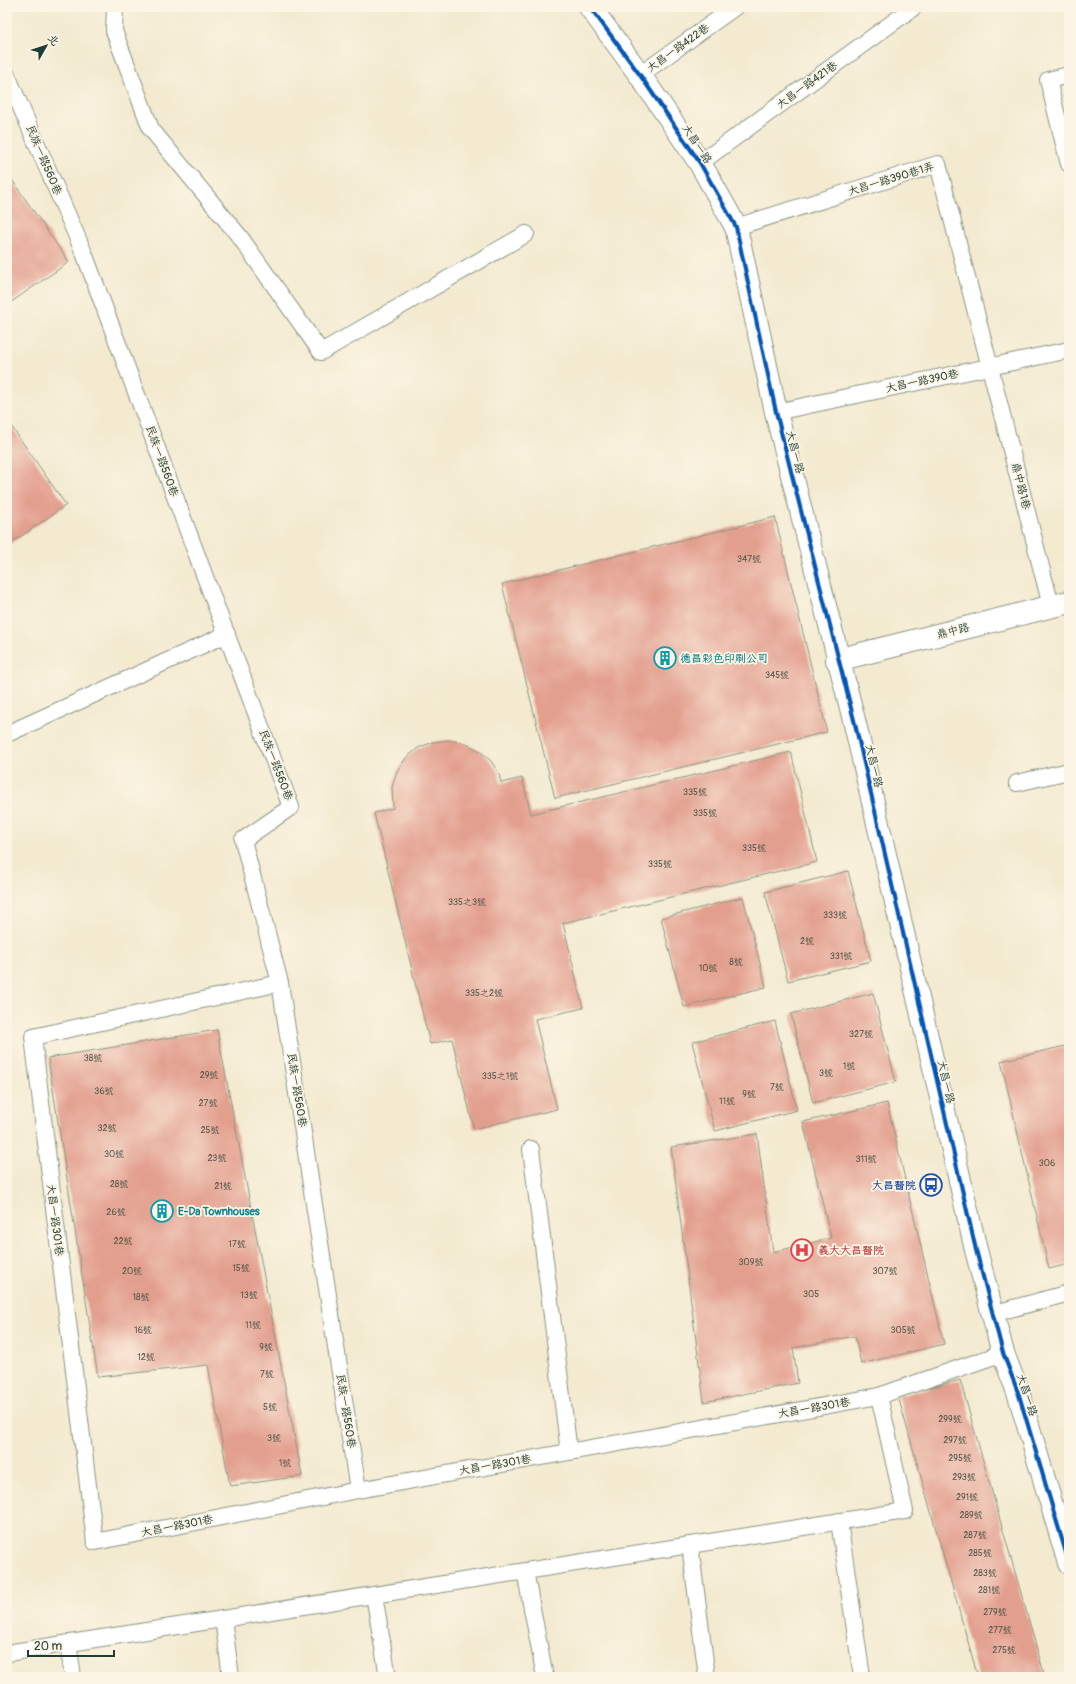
<svg xmlns="http://www.w3.org/2000/svg" width="1076" height="1684" font-family="Pangolin,'LXGW WenKai TC',sans-serif">
	<style>
		.building { fill: #e39f8e }
		.lines { fill: none; stroke-linecap: round; stroke-linejoin: round }
		.service-casing { stroke: #899482; stroke-width: 18 }
		.minor-casing { stroke: #899482; stroke-width: 24 }
		.tertiary-casing { stroke: #899482; stroke-width: 24 }
		.service { stroke: #fff; stroke-width: 16 }
		.minor { stroke: #fff; stroke-width: 22 }
		.tertiary { stroke: #fff; stroke-width: 22 }
		.cycleway-casing { stroke: #fcf5e5; stroke-width: 6 }
		.cycleway { stroke: #0057b8; stroke-width: 4 }
		.labels { text-anchor: middle; dominant-baseline: central; stroke-width: 3.5; stroke-linejoin: round; paint-order: stroke }
		.number-label { font-size: 9px; fill: #50564a }
		.street-label { font-size: 11px; fill: #1f3d34; stroke: #fcf5e5 }
		.culture-label { font-size: 11px; font-weight: bold; fill: #0d838f; stroke: #fcf5e5; text-anchor: start }
		.transit-label { font-size: 11px; font-weight: bold; fill: #164399; stroke: #fcf5e5; text-anchor: end }
		.health-label { font-size: 11px; font-weight: bold; fill: #be3a42; stroke: #fcf5e5; text-anchor: start }
	</style>
	<rect width="100%" height="100%" fill="#fcf5e5"/>
	<filter id="ink" filterUnits="userSpaceOnUse"><feTurbulence type="fractalNoise" baseFrequency=".025" numOctaves="2"/><feDisplacementMap in="SourceGraphic" scale="8" xChannelSelector="R" yChannelSelector="G"/><feConvolveMatrix kernelMatrix="1 2 1 2 8 2 1 2 1" color-interpolation-filters="sRGB"/></filter>
	<filter id="wash" filterUnits="userSpaceOnUse"><feTurbulence type="fractalNoise" baseFrequency=".012" numOctaves="4" result="noise"/><feDisplacementMap in="SourceGraphic" scale="16" xChannelSelector="R" yChannelSelector="G"/><feGaussianBlur stdDeviation="0.9" result="paint"/><feColorMatrix in="noise" values="0 0 0 0 0 0 0 0 0 0 0 0 0 0 0 0 0 1.4 0 .05"/><feComposite in="paint" operator="in"/></filter>
	<g filter="url(#wash)">
		<rect width="100%" height="100%" fill="#f3ead0"/>
		<g id="blocks">
			<g class="building">
				<path d="M7 173 69 262 7 305Z"/>
				<path d="M7 420 66 505 7 546Z"/>
				<path d="M775 517 827 732 555 798 502 584Z"/>
				<path d="M449 740 464 743 479 750 491 761 499 774 501 783 522 778 531 814 791 752 817 862 563 923 583 1008 535 1019 557 1109 474 1129 452 1039 430 1044 374 813 393 808 392 787 397 771 406 758 418 748 433 742Z"/>
				<path d="M848 871 871 961 788 981 765 892Z"/>
				<path d="M743 897 766 987 684 1007 661 918Z"/>
				<path d="M873 993 896 1082 813 1103 791 1014Z"/>
				<path d="M775 1021 797 1110 715 1131 692 1042Z"/>
				<path d="M217 1030 302 1476 230 1486 208 1365 98 1377 48 1058Z"/>
				<path d="M1069 1045V1264L1049 1269 1001 1061Z"/>
				<path d="M887 1103 944 1344 861 1364 855 1336 793 1348 798 1383 704 1402 671 1147 757 1134 773 1252 831 1238 803 1122Z"/>
				<path d="M960 1380 1045 1677H978L898 1396Z"/>
			</g>
		</g>
	</g>
	<g filter="url(#ink)">
		<use href="#blocks" fill-opacity="0" stroke="#899482" stroke-width="1"/>
		<g class="lines">
			<g class="service-casing">
				<g id="service">
					<path d="M115 7 114 31 151 129 240 237 321 352 526 234"/>
					<path d="M7 75 84 253 291 807 243 840 280 983 358 1490"/>
					<path d="M640 75 735 7"/>
					<path d="M1069 75 1048 80 1069 164"/>
					<path d="M700 163 914 7"/>
					<path d="M736 227 938 164 1051 606"/>
					<path d="M776 412 1069 350"/>
					<path d="M7 734 227 634"/>
					<path d="M1017 783 1069 771"/>
					<path d="M280 983 33 1037 95 1542 358 1490 879 1396 1003 1353"/>
					<path d="M531 1149 569 1452"/>
					<path d="M992 1314 1069 1293"/>
					<path d="M839 1521 862 1677"/>
					<path d="M690 1545 707 1677"/>
					<path d="M525 1571 545 1677"/>
					<path d="M374 1595 388 1677"/>
					<path d="M223 1619 231 1677"/>
					<path d="M68 1643 73 1677"/>
					<path d="M7 1653 905 1511 879 1396"/>
				</g>
			</g>
			<g class="minor-casing">
				<path id="minor" d="M590 7 640 75 700 163 736 227 776 412 855 724 976 1250 1003 1353 1019 1395 1069 1563"/>
			</g>
			<g class="tertiary-casing">
				<path id="tertiary" d="M837 660 1069 602"/>
			</g>
			<use href="#service" class="service"/>
			<use href="#minor" class="minor"/>
			<use href="#tertiary" class="tertiary"/>
			<g class="cycleway-casing">
				<path id="cycleway" d="M590 7 640 75 700 163 736 227 776 412 855 724 976 1250 1003 1353 1019 1395 1069 1563"/>
			</g>
			<use href="#cycleway" class="cycleway"/>
		</g>
	</g>
	<defs>
		<g id="building-ring" transform="scale(1.15)"><circle r="9.5" fill="#fcf5e5" stroke="#0f9aa8" stroke-width="1.5"/><path d="M-4-6H4V6H1V3H-1V6H-4ZM-2.5-4.3h1.7v1.8h-1.7ZM.8-4.3h1.7v1.8H.8ZM-2.5-1h1.7V.8h-1.7ZM.8-1h1.7V.8H.8Z" fill="#0f9aa8"/></g>
		<g id="bus-ring" transform="scale(1.15)"><circle r="9.5" fill="#fcf5e5" stroke="#1a4fb4" stroke-width="1.5"/><path d="M-5-6H5V4H4V6H2V4H-2V6H-4V4H-5ZM-3.5-4V0h7V-4ZM-3.5 1.2v1.5H-2V1.2ZM2 1.2v1.5H3.5V1.2Z" fill="#1a4fb4"/></g>
		<g id="hospital-ring" transform="scale(1.15)"><circle r="9.5" fill="#fcf5e5" stroke="#e0444e" stroke-width="1.5"/><path d="M-5-5h3v3.5h4V-5h3V5h-3V1.5h-4V5h-3Z" fill="#e0444e"/></g>
	</defs>
	<g fill-rule="evenodd">
		<use href="#building-ring" x="665" y="658"/>
		<use href="#bus-ring" x="931" y="1185"/>
		<use href="#building-ring" x="162" y="1211"/>
		<use href="#hospital-ring" x="802" y="1250"/>
	</g>
	<g class="labels">
		<g class="number-label">
			<text x="749" y="559">347號</text>
			<text x="777" y="675">345號</text>
			<text x="695" y="792">335號</text>
			<text x="705" y="813">335號</text>
			<text x="754" y="848">335號</text>
			<text x="660" y="864">335號</text>
			<text x="467" y="902">335之3號</text>
			<text x="835" y="915">333號</text>
			<text x="807" y="941">2號</text>
			<text x="841" y="956">331號</text>
			<text x="736" y="962">8號</text>
			<text x="708" y="968">10號</text>
			<text x="484" y="993">335之2號</text>
			<text x="861" y="1034">327號</text>
			<text x="93" y="1058">38號</text>
			<text x="849" y="1066">1號</text>
			<text x="826" y="1073">3號</text>
			<text x="209" y="1075">29號</text>
			<text x="500" y="1076">335之1號</text>
			<text x="777" y="1087">7號</text>
			<text x="104" y="1091">36號</text>
			<text x="749" y="1094">9號</text>
			<text x="727" y="1101">11號</text>
			<text x="208" y="1103">27號</text>
			<text x="107" y="1128">32號</text>
			<text x="210" y="1130">25號</text>
			<text x="114" y="1154">30號</text>
			<text x="217" y="1158">23號</text>
			<text x="866" y="1159">311號</text>
			<text x="1047" y="1163">306</text>
			<text x="119" y="1184">28號</text>
			<text x="223" y="1186">21號</text>
			<text x="116" y="1212">26號</text>
			<text x="123" y="1241">22號</text>
			<text x="237" y="1244">17號</text>
			<text x="751" y="1262">309號</text>
			<text x="241" y="1268">15號</text>
			<text x="132" y="1271">20號</text>
			<text x="885" y="1271">307號</text>
			<text x="811" y="1294">305</text>
			<text x="249" y="1295">13號</text>
			<text x="141" y="1297">18號</text>
			<text x="253" y="1325">11號</text>
			<text x="143" y="1330">16號</text>
			<text x="903" y="1330">305號</text>
			<text x="266" y="1347">9號</text>
			<text x="146" y="1357">12號</text>
			<text x="267" y="1374">7號</text>
			<text x="270" y="1407">5號</text>
			<text x="950" y="1419">299號</text>
			<text x="274" y="1438">3號</text>
			<text x="955" y="1440">297號</text>
			<text x="960" y="1458">295號</text>
			<text x="285" y="1463">1號</text>
			<text x="964" y="1477">293號</text>
			<text x="967" y="1497">291號</text>
			<text x="971" y="1515">289號</text>
			<text x="975" y="1535">287號</text>
			<text x="980" y="1553">285號</text>
			<text x="985" y="1573">283號</text>
			<text x="989" y="1590">281號</text>
			<text x="995" y="1612">279號</text>
			<text x="1000" y="1630">277號</text>
			<text x="1004" y="1650">275號</text>
		</g>
		<g class="street-label">
			<text transform="translate(678 48) rotate(-36)">大昌一路422巷</text>
			<text transform="translate(807 85) rotate(-36)">大昌一路421巷</text>
			<text transform="translate(697 144) rotate(57)">大昌一路</text>
			<text transform="translate(44 160) rotate(67)">民族一路560巷</text>
			<text transform="translate(891 179) rotate(-17)">大昌一路390巷1弄</text>
			<text transform="translate(922 381) rotate(-12)">大昌一路390巷</text>
			<text transform="translate(795 452) rotate(76)">大昌一路</text>
			<text transform="translate(162 461) rotate(70)">民族一路560巷</text>
			<text transform="translate(1021 486) rotate(76)">鼎中路1巷</text>
			<text transform="translate(953 631) rotate(-14)">鼎中路</text>
			<text transform="translate(276 765) rotate(69)">民族一路560巷</text>
			<text transform="translate(874 766) rotate(77)">大昌一路</text>
			<text transform="translate(946 1082) rotate(77)">大昌一路</text>
			<text transform="translate(297 1090) rotate(81)">民族一路560巷</text>
			<text transform="translate(55 1220) rotate(83)">大昌一路301巷</text>
			<text transform="translate(1027 1395) rotate(72)">大昌一路</text>
			<text transform="translate(814 1408) rotate(-10)">大昌一路301巷</text>
			<text transform="translate(346 1411) rotate(81)">民族一路560巷</text>
			<text transform="translate(495 1465) rotate(-10)">大昌一路301巷</text>
			<text transform="translate(177 1526) rotate(-11)">大昌一路301巷</text>
		</g>
		<g class="culture-label">
			<text x="680" y="658">德昌彩色印刷公司</text>
			<text x="178" y="1211">E-Da Townhouses</text>
		</g>
		<g class="transit-label">
			<text x="916" y="1185">大昌醫院</text>
		</g>
		<g class="health-label">
			<text x="818" y="1250">義大大昌醫院</text>
		</g>
	</g>
	<rect width="1076" height="1684" fill="none" stroke="#fcf5e5" stroke-width="24"/>
	<g transform="translate(46 46) rotate(51)" stroke="#fcf5e5" stroke-width="3" paint-order="stroke">
	<path d="M0-3L7 15L0 10L-7 15Z" fill="#1f3d34"/>
	<text y="-6" font-size="11" font-weight="bold" text-anchor="middle" fill="#1f3d34">北</text>
	</g>
	<path d="M28 1650v6h86v-6" fill="none" stroke="#1f3d34" stroke-width="2"/>
	<text x="34" y="1650" font-size="12" fill="#1f3d34" stroke="#fcf5e5" stroke-width="3" paint-order="stroke">20 m</text>
</svg>
